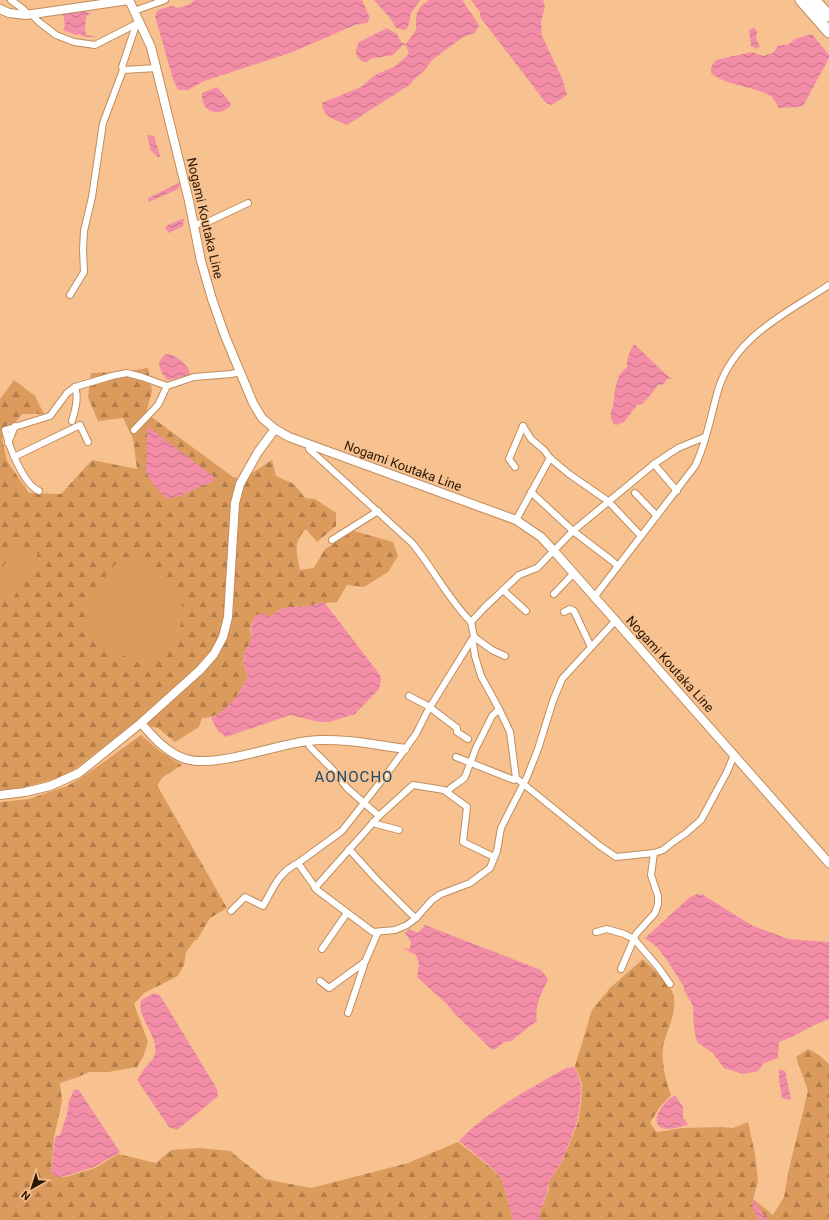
<svg xmlns="http://www.w3.org/2000/svg" width="829" height="1220" font-family="Roboto,sans-serif">
	<style>
		.forest { fill: url(#forest-firs) }
		.garden { fill: #db9b5d }
		.water { fill: url(#water-waves) }
		.lines { fill: none; stroke-linecap: round; stroke-linejoin: round }
		.street-casing { stroke: #c08d5d; stroke-width: 8 }
		.secondary-casing { stroke: #c08d5d; stroke-width: 10 }
		.highway-casing { stroke: #c08d5d; stroke-width: 13 }
		.street { stroke: #fff; stroke-width: 6 }
		.secondary { stroke: #fff; stroke-width: 8 }
		.highway { stroke: #fff; stroke-width: 11 }
		.labels { text-anchor: middle; dominant-baseline: central; stroke-width: 3; stroke-linejoin: round; paint-order: stroke }
		.street-label { font-size: 13px; fill: #2b1704; stroke: #f7c190 }
		.quarter-label { font-size: 15px; letter-spacing: 1px; fill: #194a6e; stroke: #f7c190 }
	</style>
	<defs>
		<pattern id="forest-firs" width="22" height="20" patternUnits="userSpaceOnUse"><rect width="22" height="20" fill="#db9b5d"/><path d="M5 1l3.5 6h-7zM16 11l3.5 6h-7z" fill="#b27d4b"/></pattern>
		<pattern id="water-waves" width="16" height="10" patternUnits="userSpaceOnUse"><rect width="16" height="10" fill="#f38ca6"/><path d="M0 5q4-4 8 0t8 0" fill="none" stroke="#c57185"/></pattern>
	</defs>
	<rect width="100%" height="100%" fill="#f7c190"/>
	<g class="forest">
		<path d="M148 368 152 391 146 413 233 477 243 479 272 460 276 476 294 484 305 498 315 499 336 513V526L317 542 306 529C292 543 297 553 300 570L314 568 325 549 354 531 393 542 398 556 388 572 364 587 347 585 337 602 325 603 320 602C304 612 282 600 271 617L261 613 255 616 250 628 252 639 243 655 244 666 248 677C238 695 226 718 202 718L199 727 175 742 158 728 133 724 75 769 59 778 21 788 0 790V399L14 380 35 396 44 414H22L2 439 7 461 29 493 61 494 92 460 137 469 133 439 123 418 98 421 88 397 91 373 121 372Z"/>
		<path d="M141 735 161 752 182 765 163 777 157 785 227 908 210 918 197 940H195L186 952 184 965 178 976 144 993 134 1004 148 1042 143 1057 137 1067 109 1072H89L78 1077 60 1083 62 1101 54 1137 51 1173 58 1177H66L95 1168 118 1154 156 1163 171 1150 199 1148 230 1151 265 1179 311 1188 408 1163 458 1142 491 1168 502 1179 513 1220H0V802L29 799 67 786 83 777Z"/>
		<path d="M643 959C650 967 668 981 672 991 680 1009 666 1030 663 1047 661 1063 666 1080 671 1095L659 1108 650 1123 657 1132 683 1128 721 1127 733 1128 748 1122 755 1154 758 1181 753 1199 773 1215 784 1197 789 1169 808 1091 796 1057 808 1049 819 1055 829 1064V1220H540V1212L549 1190V1181L562 1162 578 1122 581 1104 582 1084 575 1066 592 1010 610 988Z"/>
	</g>
	<g class="garden">
		<path d="M17 542 38 554 11 602 0 596V573Z"/>
		<path d="M135 561C150 569 162 574 173 587 175 589 178 591 179 594 190 619 173 665 141 663 130 662 96 636 86 629L84 604 117 562Z"/>
	</g>
	<g class="water">
		<path d="M195 0H362L370 18 367 23 355 25 290 53 204 81 188 90H178L173 79 155 16 158 10 171 6 178 8 188 5Z"/>
		<path d="M374 0H420L411 13 408 27 405 30 396 28 390 18Z"/>
		<path d="M429 0H462L479 25 475 33 463 37 432 60 424 71 413 80 411 84 347 125C335 119 323 118 322 103L361 87 375 75 394 67 409 54 406 46 403 45 393 55 370 59 367 62H363C355 56 354 51 359 42L387 28 397 34 401 42 406 44 416 30V19L417 13 420 7Z"/>
		<path d="M471 0H543L545 6 541 21 542 36 562 78 567 95 552 105 546 103 480 17V12Z"/>
		<path d="M84 10 86 12 91 13 86 16C86 23 84 29 86 35L97 37H85L80 34 76 35 63 30 65 25 63 14Z"/>
		<path d="M754 28 757 31 756 39 760 46 757 49 751 46 749 30Z"/>
		<path d="M812 34 829 55V58L803 106 796 107 779 108C776 103 773 96 767 94 750 86 725 85 711 73V67L716 60 752 52 763 56 773 53 778 46 789 44 795 39Z"/>
		<path d="M217 87 229 101 231 105C218 119 200 111 202 93Z"/>
		<path d="M147 135 154 136 160 156 159 158 151 151Z"/>
		<path d="M179 183 180 186 178 189 151 201 149 202 148 200V198Z"/>
		<path d="M184 218 183 226 169 233 165 228 168 225Z"/>
		<path d="M634 344 670 378 674 379H667L664 384 658 385 652 393 642 404 637 405 624 422 616 425C615 424 613 423 612 421 609 415 612 410 613 405 616 391 614 377 627 367 626 359 630 351 634 344Z"/>
		<path d="M165 354C174 353 190 365 190 375L168 380C162 375 160 370 159 362Z"/>
		<path d="M148 427 213 476 214 481C203 485 192 490 181 496 177 498 173 496 169 499L165 497 153 484 146 472 147 430Z"/>
		<path d="M320 602 325 603 380 675 381 680 379 689 355 714 329 722H320L290 715 226 737 218 731 211 718C229 709 239 695 248 677L244 666 243 655 252 639 251 628 255 616 261 613 271 617C283 600 304 612 320 602Z"/>
		<path d="M697 894 703 895 753 926 788 939 829 942V1019C811 1025 797 1036 779 1042L778 1058 764 1063 758 1071 743 1074 724 1068 713 1053 697 1042 694 1029 693 1006 684 990V987L667 960 657 947 645 938 689 898Z"/>
		<path d="M425 925 541 970 548 979C542 993 534 1005 537 1021L511 1041 504 1042 494 1050 490 1048 452 1011 449 1006 417 977 419 964 416 955 403 948 410 949 411 942 405 933 409 929 418 933Z"/>
		<path d="M154 993 158 994 161 997 217 1089 218 1096 177 1130 169 1127 137 1080C140 1077 141 1073 144 1069 147 1065 154 1060 155 1054 159 1035 137 1020 141 1000Z"/>
		<path d="M575 1067 581 1085 580 1104 577 1122 562 1161 549 1181 548 1190 540 1212V1220H513L502 1179 491 1167 459 1141C489 1109 528 1090 566 1068Z"/>
		<path d="M779 1069 785 1071 791 1099 790 1100 782 1098 779 1080Z"/>
		<path d="M78 1089 120 1152 94 1167 66 1176 58 1177 51 1173 55 1137 60 1135 67 1115 69 1101 74 1090Z"/>
		<path d="M675 1095 683 1107V1117L688 1125C681 1126 669 1131 662 1128 647 1121 667 1099 675 1095Z"/>
		<path d="M753 1200 768 1220 758 1219 751 1203Z"/>
	</g>
	<g class="lines">
		<g class="street-casing">
			<g id="street">
				<path d="M11 0 23 9 28 14"/>
				<path d="M134 11 165 0"/>
				<path d="M32 13 34 17 39 22 56 35 74 42 95 45 140 22"/>
				<path d="M123 70 122 67 135 28V26"/>
				<path d="M193 225 210 221 248 203"/>
				<path d="M70 295 84 272 83 250 84 231 92 197 103 123 123 70 157 68"/>
				<path d="M72 421C75 410 79 398 75 387"/>
				<path d="M523 426 531 439 544 450 550 458 569 474 608 501 641 536"/>
				<path d="M134 430 158 405 167 386"/>
				<path d="M8 443 15 426"/>
				<path d="M309 444V449L412 543C433 568 448 599 471 622"/>
				<path d="M14 457 80 425 88 442"/>
				<path d="M654 464 677 491"/>
				<path d="M515 467 509 459 523 426"/>
				<path d="M39 491C23 484 9 446 5 430L50 416 67 393 75 387 112 376 127 373 142 377 167 386 194 377 231 374 240 372"/>
				<path d="M531 492 573 531 611 560 618 566"/>
				<path d="M635 493 657 516"/>
				<path d="M516 520 550 458"/>
				<path d="M332 540 378 511"/>
				<path d="M503 590 526 611"/>
				<path d="M554 594 574 573"/>
				<path d="M595 596 695 466C707 442 711 413 719 387 737 335 787 313 829 285"/>
				<path d="M564 612 570 609 574 611 591 647"/>
				<path d="M616 620 562 679 553 701 538 749 527 777 501 828 497 851 490 868 470 883 441 894 432 900 416 918 407 925 395 930 373 932 317 890 298 863 342 831 389 771 416 734 427 712 471 641 474 637 471 622 485 607 519 575 537 568 573 531 654 464 678 448 705 437"/>
				<path d="M474 637 492 650 505 656"/>
				<path d="M471 641 473 643 475 656 481 676 499 709 510 732 516 778 600 846 616 857 654 853 663 850 673 842 686 833 701 820 727 772 734 755"/>
				<path d="M409 696 428 706 457 728V732L468 739"/>
				<path d="M307 741 310 747 335 772 347 788 379 816"/>
				<path d="M456 757 514 780 516 778"/>
				<path d="M448 791C452 785 460 783 465 777L476 748 492 716 499 709"/>
				<path d="M373 822 376 824 399 830"/>
				<path d="M349 849 376 879 411 914 416 918"/>
				<path d="M315 888 379 816 413 785 444 790 467 807 463 842 494 857"/>
				<path d="M231 911 245 897 263 906C274 887 278 873 298 863"/>
				<path d="M596 932 607 929 624 934 634 939 658 967 670 984"/>
				<path d="M322 949 347 913"/>
				<path d="M621 969 636 934 655 913 658 904V896L651 875 654 853"/>
				<path d="M320 981 329 988 365 962 378 932"/>
				<path d="M348 1013 364 965 363 963"/>
			</g>
		</g>
		<g class="secondary-casing">
			<g id="secondary">
				<path d="M129 0 151 47 189 201 201 261 212 299 225 336 253 403 262 418 275 429 289 437 516 520 541 537 554 551 829 863"/>
				<path d="M0 9 9 13 26 15 129 0"/>
				<path d="M141 723C153 737 165 751 183 758 212 770 276 744 308 741 336 737 377 745 405 749"/>
				<path d="M0 795 25 792 50 786 79 773 141 723 200 670 214 654 223 637 228 617 235 503 240 484 258 452 275 429"/>
			</g>
		</g>
		<g class="highway-casing">
			<g id="highway">
				<path d="M801 0 829 32"/>
				<path d="M814 0 829 16"/>
			</g>
		</g>
		<use href="#street" class="street"/>
		<use href="#secondary" class="secondary"/>
		<use href="#highway" class="highway"/>
	</g>
	<g class="labels">
		<g class="street-label">
			<text transform="translate(205 218) rotate(77)">Nogami Koutaka Line</text>
			<text transform="translate(403 466) rotate(20)">Nogami Koutaka Line</text>
			<text transform="translate(670 664) rotate(48)">Nogami Koutaka Line</text>
		</g>
		<g class="quarter-label">
			<text x="354" y="777">AONOCHO</text>
		</g>
	</g>
	<g transform="translate(32 1188) rotate(219)" stroke="#f7c190" stroke-width="3" paint-order="stroke">
	<path d="M0-3L7 15L0 10L-7 15Z" fill="#2b1704"/>
	<text y="-6" font-size="11" font-weight="bold" text-anchor="middle" fill="#2b1704">N</text>
	</g>
</svg>
